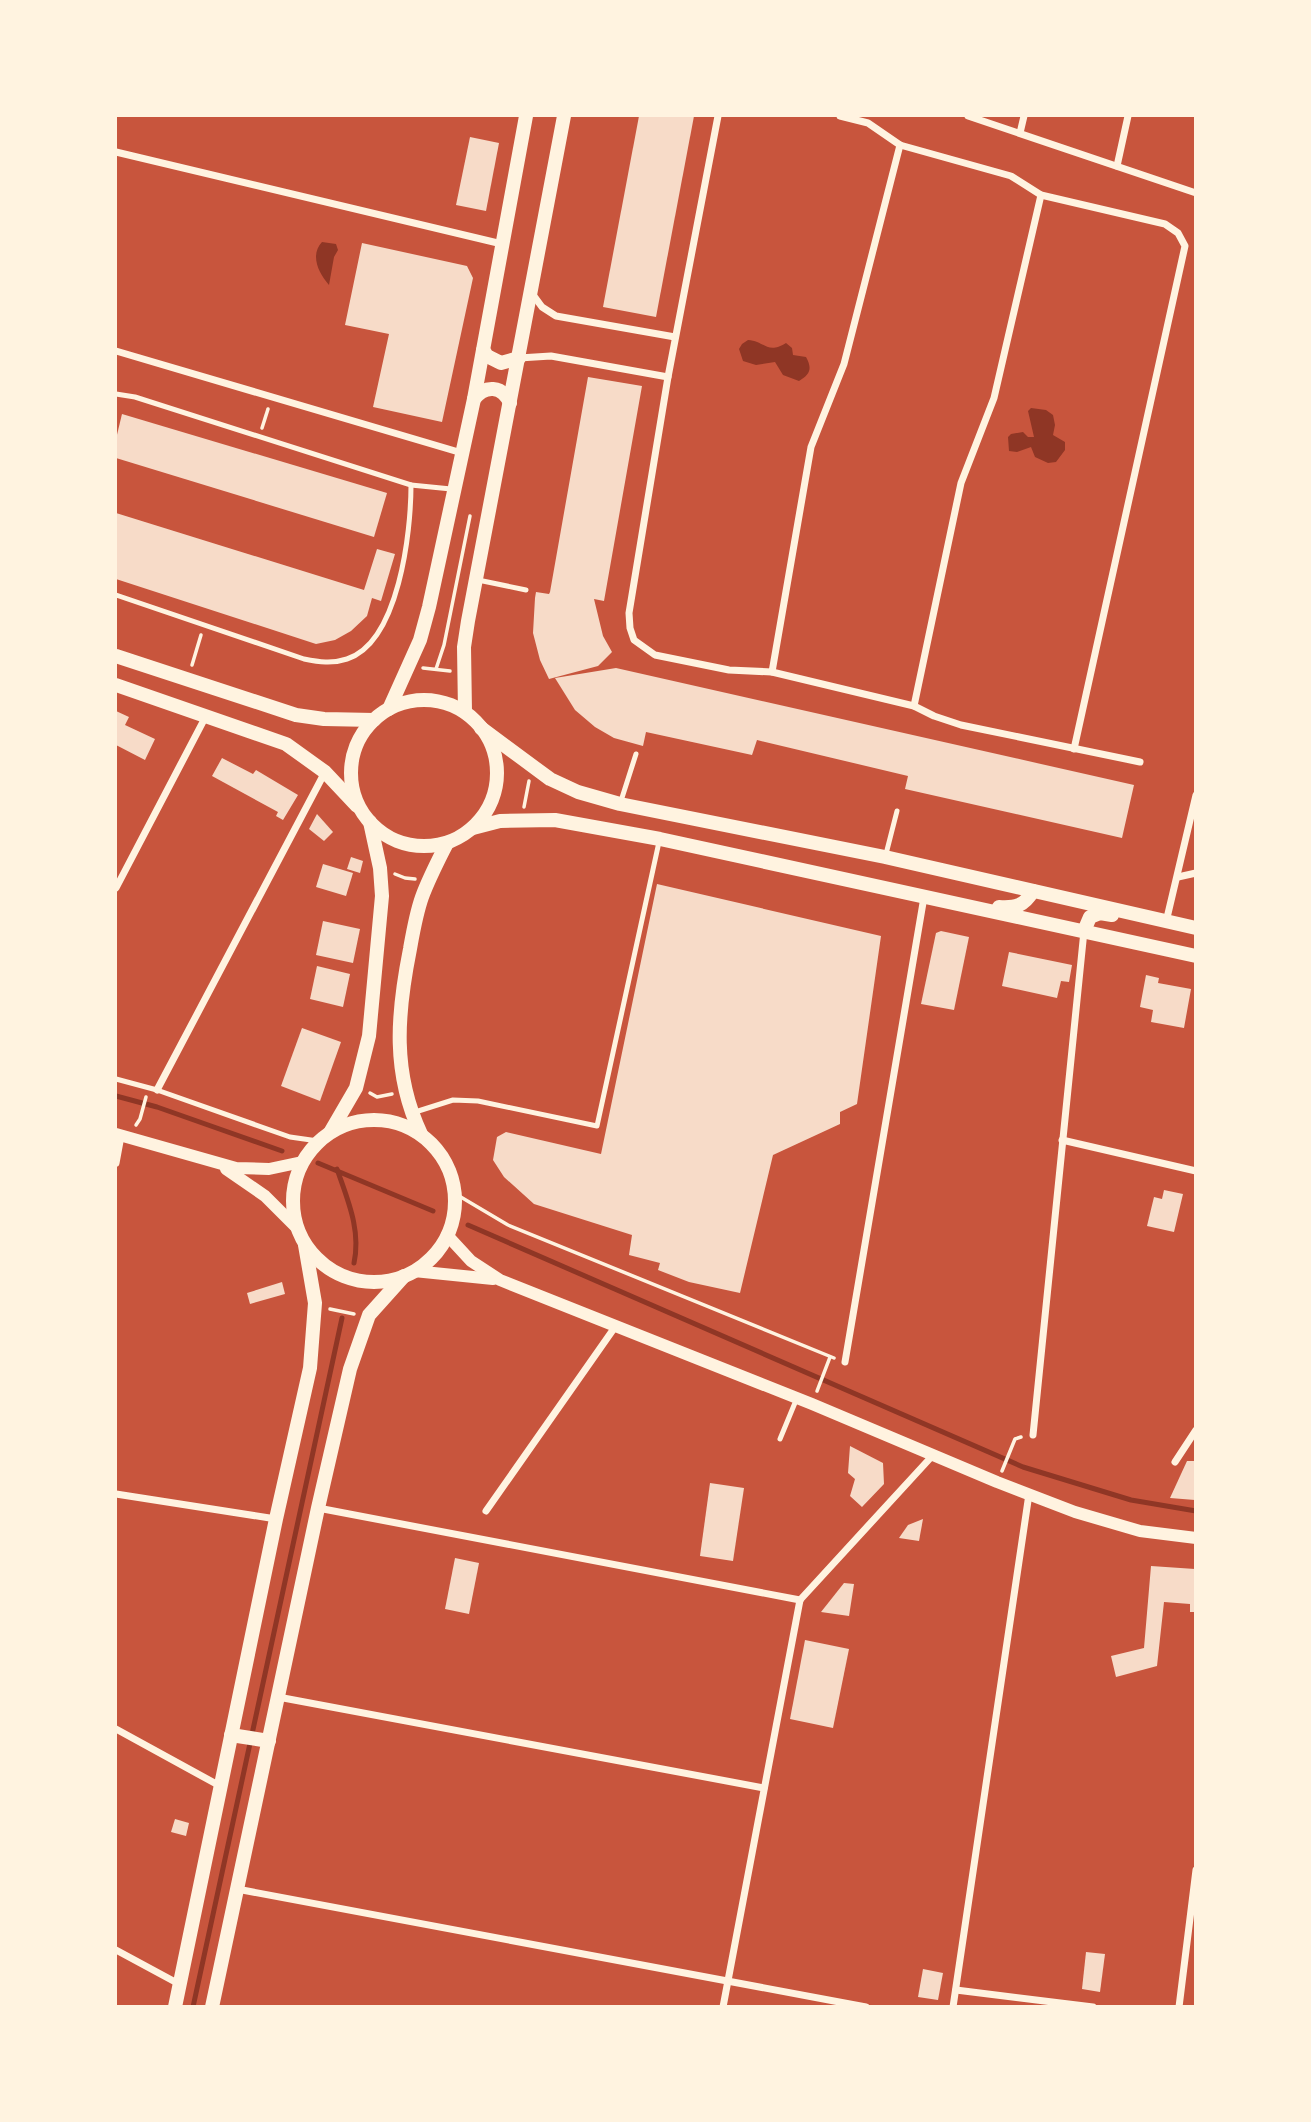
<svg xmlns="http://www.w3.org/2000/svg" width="1311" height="2122" font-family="Montserrat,sans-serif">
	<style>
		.water { fill: #8f3625 }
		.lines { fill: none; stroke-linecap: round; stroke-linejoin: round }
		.stream { stroke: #8f3625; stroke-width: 5 }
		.building { fill: #f7dbc8 }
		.path { stroke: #fff3e0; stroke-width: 3.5 }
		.service { stroke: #fff3e0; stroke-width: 5 }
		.minor { stroke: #fff3e0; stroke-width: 7 }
		.tertiary { stroke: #fff3e0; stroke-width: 12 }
		.secondary { stroke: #fff3e0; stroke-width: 14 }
	</style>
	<rect width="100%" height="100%" fill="#c8553d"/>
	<g class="water">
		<path d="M322 242 336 244 338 250 334 257 329 285C318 272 310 255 322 242Z"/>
		<path d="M748 340C765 341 767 355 786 343L792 348 793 355 806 357C812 368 811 374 799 381L783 375 775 362 756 365 743 361 739 349 742 344Z"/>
		<path d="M1031 408 1046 410 1053 415 1055 425 1053 435 1065 442V450L1056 462 1048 463 1035 457 1031 447 1017 452 1009 451 1008 437 1011 434 1023 432 1028 437H1034L1028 411Z"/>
	</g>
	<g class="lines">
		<g class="stream">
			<path d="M116 1096 157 1107 282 1151"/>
			<path d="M318 1163 433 1211"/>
			<path d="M337 1169C348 1201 361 1230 354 1263"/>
			<path d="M468 1225 1023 1467 1131 1500 1196 1511"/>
			<path d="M193 2007 342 1318"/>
		</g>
	</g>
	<g class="building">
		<path d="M639 116H694L656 317 603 307Z"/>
		<path d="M470 137 499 143 486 211 456 205Z"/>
		<path d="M362 243 467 266 473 278 442 422 373 407 389 334 345 325Z"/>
		<path d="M588 377 642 386 604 601 594 599 603 636 612 652 598 666 549 679 540 660 533 633 535 598 536 592 549 594 550 592Z"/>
		<path d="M122 414 387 493 374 537 116 458V439Z"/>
		<path d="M116 513 364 590 377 549 395 554 381 601 372 598 367 616 351 631 335 640 316 644 116 579Z"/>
		<path d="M616 668 1134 785 1122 838 905 789 908 776 757 740 752 755 646 732 643 746 614 738 595 727 575 710 555 678Z"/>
		<path d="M116 711 129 717 125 725 155 739 145 760 116 745Z"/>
		<path d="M222 758 253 774 256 770 298 795 283 820 276 816 278 812 212 776Z"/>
		<path d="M317 814 333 832 324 841 309 829Z"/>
		<path d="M351 857 363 861 360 873 347 869Z"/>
		<path d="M323 864 353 873 346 896 316 887Z"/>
		<path d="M657 884 881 936 857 1104 840 1112V1124L773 1155 740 1293 689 1282 658 1270 660 1263 629 1255 632 1235 534 1204 504 1177 493 1160 497 1137 506 1132 601 1154Z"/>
		<path d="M323 921 360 929 353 963 316 955Z"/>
		<path d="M941 931 969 937 954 1010 921 1004 936 933Z"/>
		<path d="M1009 952 1072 965 1069 982 1061 981 1057 998 1002 986Z"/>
		<path d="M317 966 350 974 343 1007 310 999Z"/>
		<path d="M1146 975 1159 978 1158 983 1191 989 1184 1028 1151 1022 1153 1010 1140 1007Z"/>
		<path d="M302 1028 341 1042 320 1101 281 1086Z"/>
		<path d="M1164 1190 1183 1194 1174 1232 1147 1226 1154 1197 1162 1199Z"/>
		<path d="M282 1282 285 1294 250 1304 247 1293Z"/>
		<path d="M850 1446 883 1463 884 1484 862 1507 850 1496 855 1479 848 1473Z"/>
		<path d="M1187 1461H1195V1500L1170 1498Z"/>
		<path d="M710 1483 744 1488 733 1561 700 1556Z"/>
		<path d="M923 1519 919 1541 899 1538 908 1525Z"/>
		<path d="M455 1558 479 1563 469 1614 445 1609Z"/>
		<path d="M1151 1566 1195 1569V1612H1190V1604L1164 1602 1157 1666 1116 1677 1111 1656 1144 1648Z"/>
		<path d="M844 1583 854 1584 849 1616 821 1612Z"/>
		<path d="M805 1640 849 1649 833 1728 790 1719Z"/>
		<path d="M175 1819 189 1823 186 1836 171 1832Z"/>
		<path d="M1086 1952 1105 1954 1100 1992 1082 1989Z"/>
		<path d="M923 1969 943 1973 938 2000 918 1997Z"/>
	</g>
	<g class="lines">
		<g class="path">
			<path d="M262 428 268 409"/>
			<path d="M192 665 201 635"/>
			<path d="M423 668 450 671"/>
			<path d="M436 669 444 645 470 516"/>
			<path d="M524 807 529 781"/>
			<path d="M395 874 405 878 415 879"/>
			<path d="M370 1093 377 1097 392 1094"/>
			<path d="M136 1125 140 1119 146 1097"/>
			<path d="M454 1193 508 1225 834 1358"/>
			<path d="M330 1309 354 1314"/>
			<path d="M817 1391 830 1357"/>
			<path d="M1002 1471 1015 1439 1021 1437"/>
		</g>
		<g class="service">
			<path d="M116 394 135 397 411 485C411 532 399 642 347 659 332 664 319 662 304 659L116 595"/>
			<path d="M411 485 451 489"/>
			<path d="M478 580 526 590"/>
			<path d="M620 804 636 754"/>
			<path d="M886 854 897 811"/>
			<path d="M116 1079 157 1090 290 1137 318 1141"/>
			<path d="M412 1113 453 1100 478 1101 597 1126 659 842"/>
			<path d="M780 1439 797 1398"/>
		</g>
		<g class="minor">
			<path d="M718 116 668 377 629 613 630 628 634 640 655 655 729 670 772 672 914 706 934 716 961 725 1140 762"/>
			<path d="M840 116 868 123 900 145 1011 176 1041 195 1165 224 1178 233 1185 246 1074 749"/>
			<path d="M968 116 1196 193"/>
			<path d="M1020 133 1024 116"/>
			<path d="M116 152 502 244"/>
			<path d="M1117 166 1128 116"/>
			<path d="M531 292 542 307 556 316 675 337"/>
			<path d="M116 351 462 453"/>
			<path d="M519 358 551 356 668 377"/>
			<path d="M772 672 811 447 844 364 900 145"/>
			<path d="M914 706 961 483 994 398 1041 195"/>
			<path d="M1178 877 1196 873"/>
			<path d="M116 888 206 716"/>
			<path d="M1166 922 1196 795"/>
			<path d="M157 1090 325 772"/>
			<path d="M1062 1140 1196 1171"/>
			<path d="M116 1163 121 1136"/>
			<path d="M845 1362 924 897"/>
			<path d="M1033 1435 1084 931"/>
			<path d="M1175 1462 1196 1430"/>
			<path d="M116 1494 276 1519"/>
			<path d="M318 1508 800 1600"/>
			<path d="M486 1511 615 1327"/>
			<path d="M800 1600 934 1454"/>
			<path d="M278 1697 764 1788"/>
			<path d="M116 1729 220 1786"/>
			<path d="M237 1889 866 2007"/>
			<path d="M116 1950 179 1984"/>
			<path d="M956 1990 1093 2007"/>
			<path d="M723 2007 800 1600"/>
			<path d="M953 2007 1029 1494"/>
			<path d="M1179 2007 1196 1870"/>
		</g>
		<g class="tertiary">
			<path d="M116 1134 236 1168 269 1169 302 1162"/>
			<path d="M226 1169 265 1196 296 1227"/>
			<path d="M447 1235 471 1261 500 1280 812 1404 997 1482 1075 1512 1140 1531 1196 1538"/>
			<path d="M414 1271 493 1279"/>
		</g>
		<g class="secondary">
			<path d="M483 350 487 356 501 363 519 358"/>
			<path d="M474 399C485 385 502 385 510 403"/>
			<path d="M116 656 296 715 324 719 374 720"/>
			<path d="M116 685 286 744 325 772 357 806"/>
			<circle cx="424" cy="773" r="73"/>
			<path d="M389 709 420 640 429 607 474 399 526 116"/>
			<path d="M465 712 464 647 468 621 564 116"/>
			<path d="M481 728 550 779 578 792 620 804 885 857 1196 928"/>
			<path d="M473 828 500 821 555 820 660 839 1196 956"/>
			<path d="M999 907C1016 908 1024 906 1033 891"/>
			<path d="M1084 931 1090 917 1100 913 1112 915"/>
			<circle cx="374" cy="1201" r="81"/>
			<path d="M331 1131 356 1088 369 1036 382 896 380 868 370 822"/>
			<path d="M421 1134C392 1073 397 1014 410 949 413 932 416 914 422 897 429 878 438 861 447 843"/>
			<path d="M231 1735 269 1741"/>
			<path d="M175 2007 276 1519 310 1368 315 1303 305 1245"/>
			<path d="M212 2007 318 1508 350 1369 369 1315 404 1276"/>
		</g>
	</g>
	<rect width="1311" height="2122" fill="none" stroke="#fff3e0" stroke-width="234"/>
</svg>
